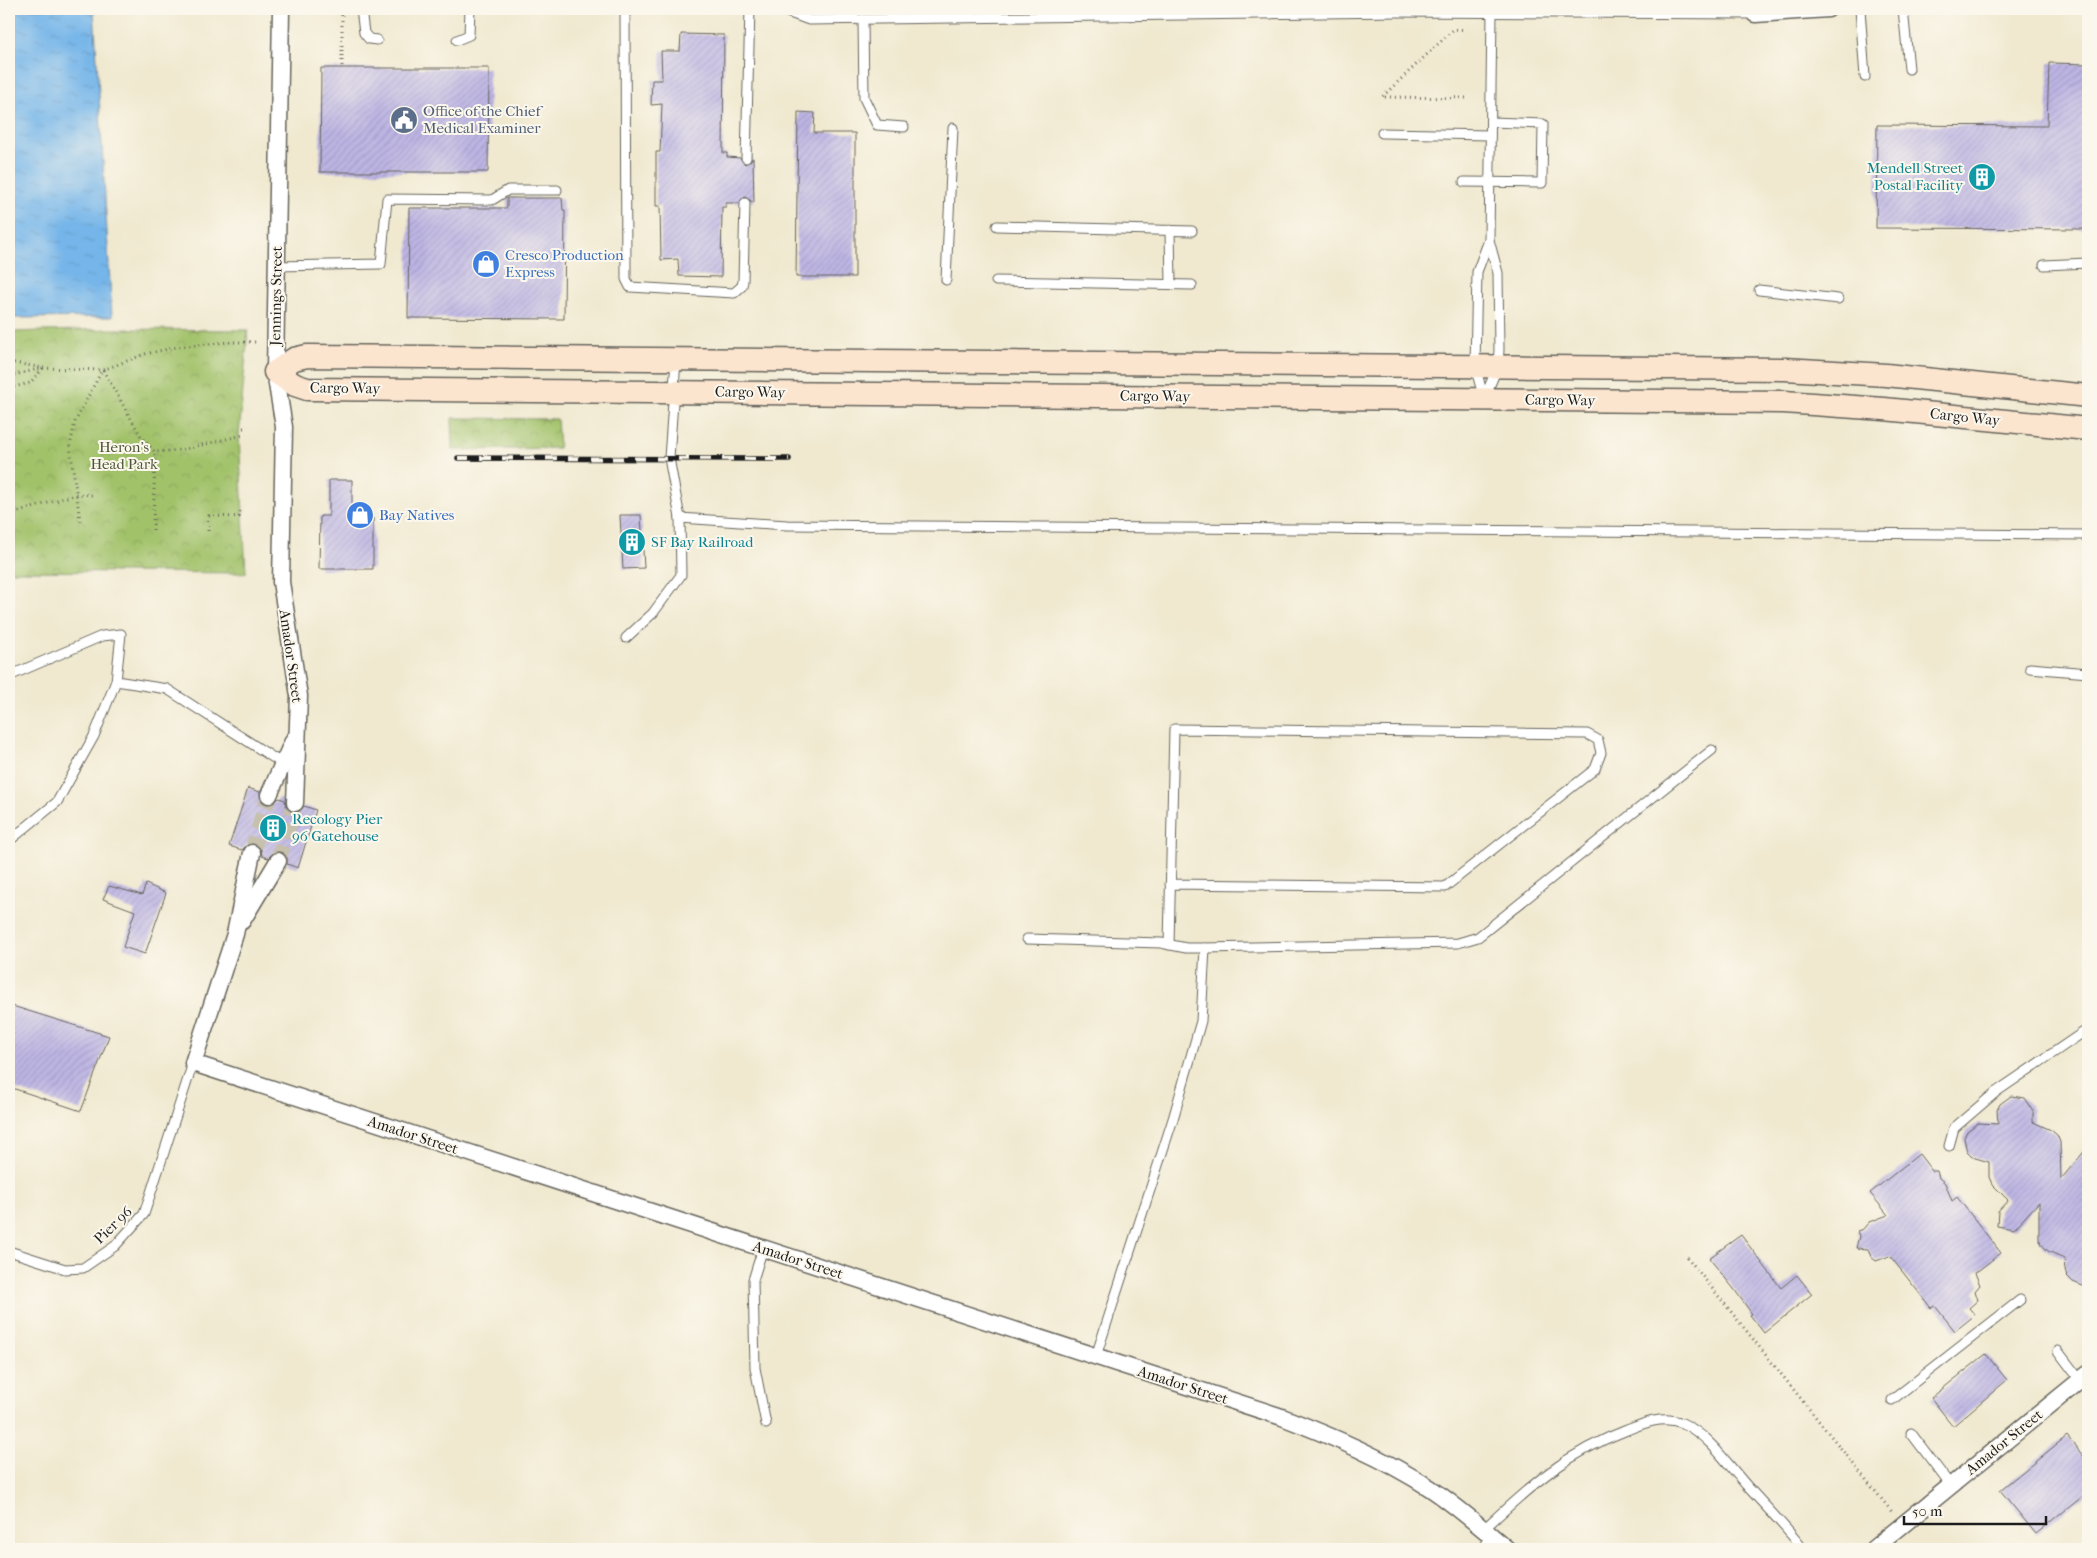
<svg xmlns="http://www.w3.org/2000/svg" width="2097" height="1558" font-family="'IM FELL French Canon',serif">
	<style>
		.park { fill: url(#park-crowns); stroke: #5f6f43 }
		.water { fill: url(#water-ripples); stroke: #486882 }
		.building { fill: url(#building-hatch) }
		.lines { fill: none; stroke-linecap: round; stroke-linejoin: round }
		.minor-tunnel { stroke: #c6c0ac; stroke-width: 16; stroke-dasharray: 16 8; stroke-linecap: butt }
		.service-casing { stroke: #66645b; stroke-width: 11 }
		.minor-casing { stroke: #66645b; stroke-width: 19 }
		.secondary-casing { stroke: #66645b; stroke-width: 25 }
		.path { stroke: #66645b; stroke-width: 3; stroke-dasharray: 1 4; stroke-linecap: butt }
		.service { stroke: #fff; stroke-width: 9 }
		.minor { stroke: #fff; stroke-width: 16 }
		.secondary { stroke: #fce5cf; stroke-width: 22 }
		.rail-casing { stroke: #1c1c1c; stroke-width: 5.5 }
		.rail { stroke: #fbf7ec; stroke-width: 4; stroke-dasharray: 11; stroke-linecap: butt }
		.labels { text-anchor: middle; dominant-baseline: central; stroke-width: 4; stroke-linejoin: round; paint-order: stroke }
		.service-label { font-size: 15px; fill: #4e5e75; stroke: #fbf7ec; text-anchor: start }
		.culture-label { font-size: 15px; fill: #0d838f; stroke: #fbf7ec; text-anchor: start }
		.shop-label { font-size: 15px; fill: #366cbe; stroke: #fbf7ec; text-anchor: start }
		.street-label { font-size: 15px; fill: #1c1c1c; stroke: #fbf7ec }
		.park-label { font-size: 15px; fill: #4b5637; stroke: #fbf7ec }
	</style>
	<defs>
		<pattern id="park-crowns" width="20" height="18" patternUnits="userSpaceOnUse" patternTransform="scale(1.25)"><rect width="20" height="18" fill="#a2c26a"/><path d="M2 6a3 3 0 1 1 6 0M12 15a3 3 0 1 1 6 0" fill="none" stroke="#8ba65b"/></pattern>
		<pattern id="water-ripples" width="26" height="14" patternUnits="userSpaceOnUse" patternTransform="scale(1.25)"><rect width="26" height="14" fill="#75b5e9"/><path d="M2 4q2-2 4 0t4 0M15 11q2-2 4 0t4 0" fill="none" stroke="#659bc7"/></pattern>
		<pattern id="building-hatch" width="6" height="6" patternUnits="userSpaceOnUse" patternTransform="scale(1.25)"><rect width="6" height="6" fill="#bdb5e4"/><path d="M-1 1l2-2M0 6l6-6M5 7l2-2" fill="none" stroke="#a29bc3"/></pattern>
	</defs>
	<rect width="100%" height="100%" fill="#fbf7ec"/>
	<filter id="ink" filterUnits="userSpaceOnUse"><feTurbulence type="fractalNoise" baseFrequency=".02" numOctaves="2"/><feDisplacementMap in="SourceGraphic" scale="10" xChannelSelector="R" yChannelSelector="G"/><feConvolveMatrix kernelMatrix="1 2 1 2 8 2 1 2 1" color-interpolation-filters="sRGB"/></filter>
	<filter id="wash" filterUnits="userSpaceOnUse"><feTurbulence type="fractalNoise" baseFrequency=".0096" numOctaves="4" result="noise"/><feDisplacementMap in="SourceGraphic" scale="20" xChannelSelector="R" yChannelSelector="G"/><feGaussianBlur stdDeviation="1.12" result="paint"/><feColorMatrix in="noise" values="0 0 0 0 0 0 0 0 0 0 0 0 0 0 0 0 0 1.4 0 .05"/><feComposite in="paint" operator="in"/></filter>
	<g filter="url(#wash)">
		<rect width="100%" height="100%" fill="#f0e9d0"/>
		<g class="park">
			<path d="M115 329 248 330 239 436 246 573 9 571V332Z"/>
			<path d="M452 418 557 419 559 448 453 450Z"/>
		</g>
		<path class="water" d="M9 9H94L112 317 9 318Z"/>
		<g id="blocks">
			<g class="building">
				<path d="M681 34 724 35 723 153H727V157L740 158 745 164 753 158 754 203 745 197 739 203H726V207H722L721 277 679 276 678 259 661 260 660 206H656V152H660L662 104 651 105 652 80H662L661 51H680Z"/>
				<path d="M2049 63 2088 64V229L1876 228 1877 125 2047 126Z"/>
				<path d="M321 68H489L488 172H320Z"/>
				<path d="M798 112 815 113 814 133H855V277H796Z"/>
				<path d="M507 198H562L563 210H565L564 319 408 318 409 208H507Z"/>
				<path d="M329 480H352V516L373 518V569H319L320 516H329Z"/>
				<path d="M620 515H641L644 568 623 569Z"/>
				<path d="M248 788 260 792 261 800 265 804 274 803 279 798 285 800 286 807 290 812H299L304 806 316 810 298 868 287 864V857L283 852H274L268 858 262 856 261 849 255 843 248 844 242 850 229 846Z"/>
				<path d="M146 884 166 893 145 954 123 947 135 911 103 899 109 886 142 895Z"/>
				<path d="M9 1005 109 1036 81 1111 9 1087Z"/>
				<path d="M2011 1096 2025 1098 2033 1110V1122L2051 1130 2057 1135 2060 1142 2061 1179 2088 1147V1288L2073 1282 2067 1276 2065 1270 2064 1258 2048 1251 2043 1246 2039 1239V1202L2014 1229 1997 1226 1998 1211 2008 1200 1992 1184 1989 1177V1162L1972 1157 1967 1152 1964 1138 1967 1131 1978 1123 1998 1124 1997 1110 2000 1104Z"/>
				<path d="M1919 1154 1932 1171H1937L1939 1178 1945 1183 1952 1201 1957 1197 2001 1253 1975 1273 1980 1285 1975 1291 1978 1300 1969 1308 1975 1315 1955 1331 1935 1306 1931 1308 1890 1256 1876 1261 1871 1257 1868 1249 1856 1248 1859 1236 1857 1231 1863 1229 1869 1222 1888 1215 1870 1193Z"/>
				<path d="M1741 1235 1781 1288 1797 1275 1812 1294 1764 1333 1750 1315 1752 1314 1734 1289 1709 1258Z"/>
				<path d="M1986 1354 2007 1380 1953 1426 1931 1398Z"/>
				<path d="M2067 1436 2088 1462V1492L2036 1534 2000 1490Z"/>
			</g>
		</g>
	</g>
	<g filter="url(#ink)">
		<use href="#blocks" fill-opacity="0" stroke="#66645b" stroke-width="1"/>
		<g class="lines">
			<g class="minor-tunnel">
				<path d="M252 853 269 795"/>
				<path d="M278 861 295 803"/>
			</g>
			<g class="service-casing">
				<g id="service">
					<path d="M361 9 364 33 369 39 377 40"/>
					<path d="M625 9 626 279 630 287 734 293 742 286 743 281 745 203"/>
					<path d="M779 9 809 20 1398 12 1755 14"/>
					<path d="M1860 9 1865 77"/>
					<path d="M1903 9 1909 69"/>
					<path d="M863 19 864 98 877 125 904 127"/>
					<path d="M457 40 469 35 470 9"/>
					<path d="M1382 133 1490 135"/>
					<path d="M746 158 750 9"/>
					<path d="M1464 182 1542 183 1543 124 1491 122"/>
					<path d="M997 226 1192 231"/>
					<path d="M1170 230 1171 284"/>
					<path d="M2044 265 2088 263"/>
					<path d="M276 266 381 264 387 199 492 200 508 190H557"/>
					<path d="M946 280 953 128"/>
					<path d="M996 281 1192 285"/>
					<path d="M1759 290 1838 299"/>
					<path d="M1484 399 1498 366 1499 350 1498 273 1489 240 1492 12"/>
					<path d="M1484 399 1475 366 1477 272 1489 240"/>
					<path d="M680 518 787 525 2088 535"/>
					<path d="M626 638 653 613 681 575 680 518 669 458 676 360"/>
					<path d="M2030 668 2088 673"/>
					<path d="M9 676 102 636 121 634 116 681 94 736 57 802 9 841"/>
					<path d="M116 681 167 689 283 764"/>
					<path d="M1027 939 1161 943 1186 948H1205L1201 1021 1173 1119 1096 1356"/>
					<path d="M1169 945 1174 729 1587 734 1598 740 1601 753 1595 769 1445 887 1170 884"/>
					<path d="M1205 948 1458 943 1478 937 1712 750"/>
					<path d="M1949 1146 1954 1128 1996 1092 2088 1029"/>
					<path d="M763 1248 753 1280 755 1368 766 1424"/>
					<path d="M9 1251 65 1269 83 1268 115 1246 144 1214 193 1063"/>
					<path d="M2058 1351 2080 1380"/>
					<path d="M1892 1400 2020 1300"/>
					<path d="M1911 1433 1951 1486"/>
					<path d="M1484 1529C1530 1486 1566 1453 1627 1430 1644 1423 1663 1415 1682 1423 1709 1435 1728 1465 1747 1486 1766 1507 1786 1527 1803 1549"/>
					<path d="M1482 1549 1491 1535"/>
				</g>
			</g>
			<g class="minor-casing">
				<g id="minor">
					<path d="M281 9 275 372 284 427 281 582 299 696 295 803"/>
					<path d="M1755 14 1828 9"/>
					<path d="M269 795 294 739"/>
					<path d="M252 853 235 934 193 1063 1282 1417C1334 1437 1383 1458 1430 1488 1457 1506 1482 1528 1507 1549"/>
					<path d="M242 921 278 861"/>
					<path d="M1873 1549 2088 1374"/>
				</g>
			</g>
			<g class="secondary-casing">
				<path id="secondary" d="M2088 396 1886 375 1785 369 307 356 294 359 275 372 295 385 307 389 1784 402 1884 409 2088 429"/>
			</g>
			<g class="path">
				<path d="M342 15V68"/>
				<path d="M1467 30 1454 29 1382 97 1468 98"/>
				<path d="M9 362 43 368 30 383 9 388"/>
				<path d="M103 370 142 438 155 452 181 450 243 435"/>
				<path d="M9 376 43 368 103 370 145 354 177 347 229 342H258"/>
				<path d="M243 428H247"/>
				<path d="M9 515 77 494 92 495"/>
				<path d="M80 521 70 446 75 422 102 370"/>
				<path d="M153 530 155 452"/>
				<path d="M208 531 209 516 239 517 240 509"/>
				<path d="M1687 1257 1892 1512"/>
			</g>
			<use href="#service" class="service"/>
			<use href="#minor" class="minor"/>
			<use href="#secondary" class="secondary"/>
			<g class="rail-casing">
				<path id="rail" d="M458 458 789 459"/>
			</g>
			<use href="#rail" class="rail"/>
		</g>
	</g>
	<defs>
		<g id="civic-disc" transform="scale(1.4375)"><circle r="9.5" fill="#5c6f8a" stroke="#fbf7ec"/><path d="M-.6-6.5H3V-4.5H.6V-3L4-1V1h2V6H-6V1h2V-1L-.6-3ZM-1.2 2.5V6h2.4V2.5Z" fill="#fff"/></g>
		<g id="building-disc" transform="scale(1.4375)"><circle r="9.5" fill="#0f9aa8" stroke="#fbf7ec"/><path d="M-4-6H4V6H1V3H-1V6H-4ZM-2.5-4.3h1.7v1.8h-1.7ZM.8-4.3h1.7v1.8H.8ZM-2.5-1h1.7V.8h-1.7ZM.8-1h1.7V.8H.8Z" fill="#fff"/></g>
		<g id="shop-disc" transform="scale(1.4375)"><circle r="9.5" fill="#3f7fe0" stroke="#fbf7ec"/><path d="M-5-2.5h2.3a2.7 3.5 0 0 1 5.4 0H5L5.5 6h-11ZM-1.5-2.5h3a1.5 2.3 0 0 0-3 0Z" fill="#fff"/></g>
	</defs>
	<g fill-rule="evenodd">
		<use href="#civic-disc" x="404" y="120"/>
		<use href="#building-disc" x="1982" y="177"/>
		<use href="#shop-disc" x="486" y="264"/>
		<use href="#shop-disc" x="360" y="515"/>
		<use href="#building-disc" x="632" y="542"/>
		<use href="#building-disc" x="273" y="828"/>
	</g>
	<g class="labels">
		<g class="service-label">
			<text x="423" y="111">Office of the Chief<tspan x="423" dy="17">Medical Examiner</tspan></text>
		</g>
		<g class="culture-label">
			<text x="1963" y="168" text-anchor="end">Mendell Street<tspan x="1963" dy="17">Postal Facility</tspan></text>
			<text x="651" y="542">SF Bay Railroad</text>
			<text x="292" y="819">Recology Pier<tspan x="292" dy="17">96 Gatehouse</tspan></text>
		</g>
		<g class="shop-label">
			<text x="505" y="255">Cresco Production<tspan x="505" dy="17">Express</tspan></text>
			<text x="379" y="515">Bay Natives</text>
		</g>
		<g class="street-label">
			<text transform="translate(276 296) rotate(-89)">Jennings Street</text>
			<text transform="translate(345 388) rotate(1)">Cargo Way</text>
			<text transform="translate(750 392) rotate(1)">Cargo Way</text>
			<text transform="translate(1155 396) rotate(1)">Cargo Way</text>
			<text transform="translate(1560 400) rotate(1)">Cargo Way</text>
			<text transform="translate(1965 417) rotate(6)">Cargo Way</text>
			<text transform="translate(291 656) rotate(82)">Amador Street</text>
			<text transform="translate(413 1135) rotate(18)">Amador Street</text>
			<text transform="translate(113 1225) rotate(-44)">Pier 96</text>
			<text transform="translate(798 1260) rotate(18)">Amador Street</text>
			<text transform="translate(1183 1385) rotate(18)">Amador Street</text>
			<text transform="translate(2004 1442) rotate(-39)">Amador Street</text>
		</g>
		<g class="park-label">
			<text x="124" y="447">Heron's<tspan x="124" dy="17">Head Park</tspan></text>
		</g>
	</g>
	<rect width="2097" height="1558" fill="none" stroke="#fbf7ec" stroke-width="30"/>
	<path d="M1904 1516v8h142v-8" fill="none" stroke="#1c1c1c" stroke-width="2.5"/>
	<text x="1912" y="1516" font-size="15" fill="#1c1c1c" stroke="#fbf7ec" stroke-width="4" paint-order="stroke">50 m</text>
</svg>
